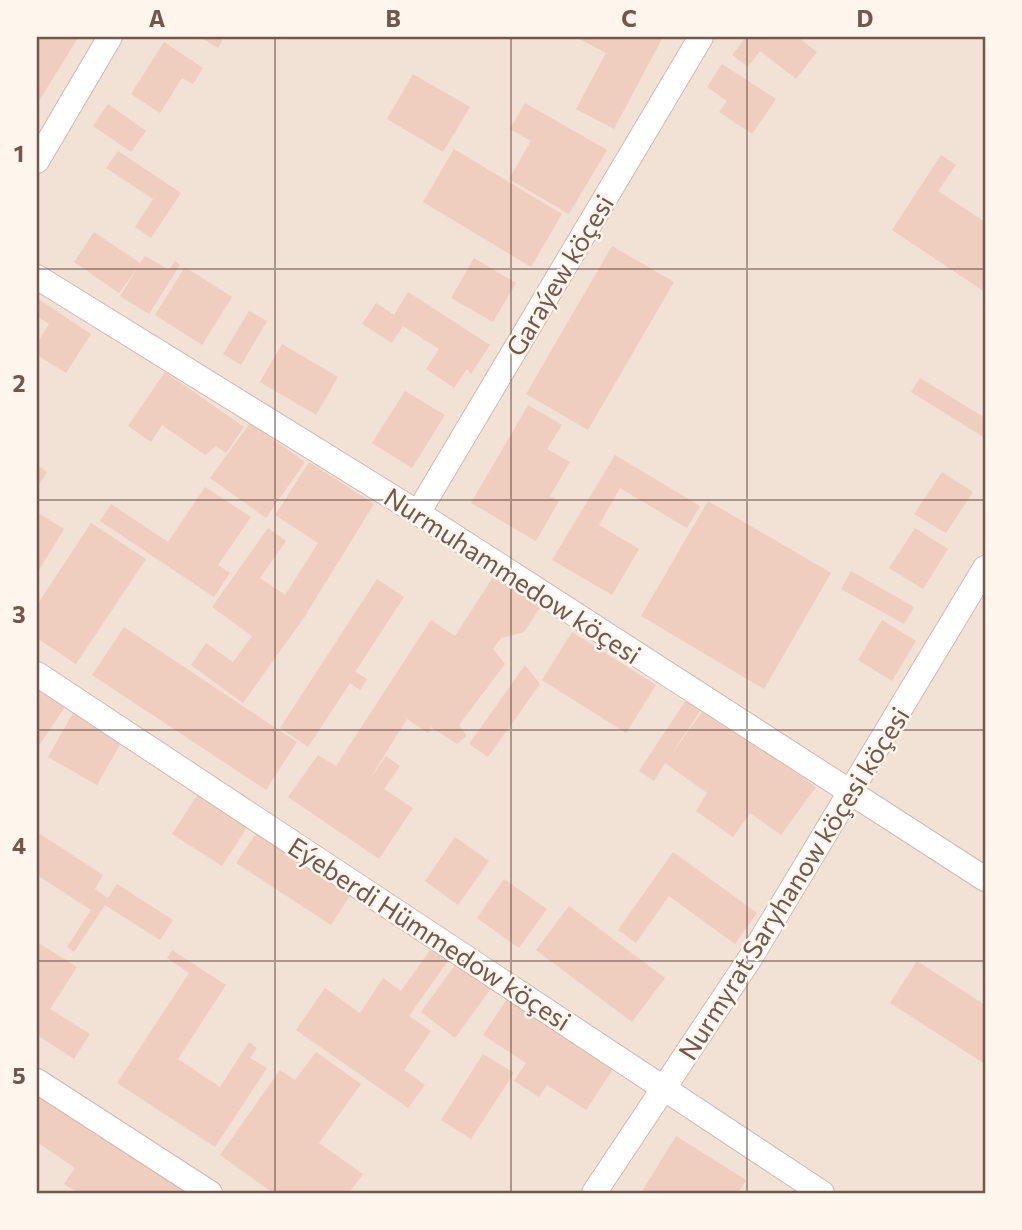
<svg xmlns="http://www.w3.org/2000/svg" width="1022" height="1230" font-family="Commissioner,sans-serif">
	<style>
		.residential { fill: #f2e2d5 }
		.building { fill: #efcdbf }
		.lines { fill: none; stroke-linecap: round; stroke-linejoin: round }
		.minor-casing { stroke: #cebab0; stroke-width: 26 }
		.minor { stroke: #fff; stroke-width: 24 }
		.grid { fill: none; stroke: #73564c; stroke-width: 2; stroke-opacity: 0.55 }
		.labels { text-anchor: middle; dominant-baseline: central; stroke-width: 5; stroke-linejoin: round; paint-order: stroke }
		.street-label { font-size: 26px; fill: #73564c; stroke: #fef5ec }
		.neatline { fill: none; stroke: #73564c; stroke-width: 2.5 }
		.grid-label { font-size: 23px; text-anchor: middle; font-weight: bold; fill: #73564c }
	</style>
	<rect width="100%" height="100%" fill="#fbf1e6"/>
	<rect class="residential" x="37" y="37" width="948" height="1156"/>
	<g class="building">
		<path d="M37 37 78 38 39 101 37 100Z"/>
		<path d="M200 37H224L218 48Z"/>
		<path d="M576 37H663L614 129 576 109 606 53Z"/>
		<path d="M746 37H798L817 52 796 79 760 51 748 67 732 55Z"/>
		<path d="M164 42 203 68 193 84 182 78 160 113 131 94Z"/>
		<path d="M722 64 776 99 752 134 719 112 727 101 707 87Z"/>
		<path d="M413 74 470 107 443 152 387 119Z"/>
		<path d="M525 103 607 150 569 214 509 179 531 141 510 129Z"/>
		<path d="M108 104 146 131 131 152 93 126Z"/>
		<path d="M454 149 562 214 531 267 423 202Z"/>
		<path d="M118 151 181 193 151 238 135 227 153 199 106 168Z"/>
		<path d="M941 155 956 165 938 191 985 222V292L892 230Z"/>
		<path d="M94 232 140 263 145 256 169 270 175 261 180 265 149 314 120 296 139 266 119 293 74 262Z"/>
		<path d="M612 246 674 282 588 430 526 394Z"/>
		<path d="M474 258 516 283 493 322 451 298Z"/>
		<path d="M185 267 232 297 202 345 155 315Z"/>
		<path d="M408 292 490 345 471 374 467 369 454 388 426 369 439 349 403 326 392 343 362 324 376 303 394 315Z"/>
		<path d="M37 298 91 334 66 373 37 355V343L49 324 37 316Z"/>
		<path d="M249 311 267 321 241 365 223 354Z"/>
		<path d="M282 344 338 377 316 415 260 382Z"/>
		<path d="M165 372 244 427 226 453 216 446 205 455 162 425 151 442 128 426Z"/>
		<path d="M920 378 985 418V438L911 392Z"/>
		<path d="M405 391 445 415 412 468 372 443Z"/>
		<path d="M528 405 562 425 547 449 570 462 550 496 559 501 536 541 471 503Z"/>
		<path d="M250 423 305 462 266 518 210 478Z"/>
		<path d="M615 455 700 506 687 528 620 488 599 525 639 549 612 595 552 560Z"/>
		<path d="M309 462 374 504 308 611 302 607 308 612 243 703 191 665 206 643 233 662 252 636 212 607 268 528 286 541 260 578 285 595 318 543 275 515Z"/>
		<path d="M37 465 47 472 37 488Z"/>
		<path d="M942 472 973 492 946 533 914 514Z"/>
		<path d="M205 487 251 517 218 565 230 573 214 597 100 521 111 504 168 542Z"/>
		<path d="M708 501 831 573 764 689 641 616Z"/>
		<path d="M37 512 64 529 37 573Z"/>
		<path d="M91 523 146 559 76 664 37 638V605Z"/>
		<path d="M915 528 948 549 923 589 889 568Z"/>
		<path d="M851 571 914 607 904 624 841 589Z"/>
		<path d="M493 577 540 608 524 632 501 638 493 649 505 664 459 725 467 736 457 744 431 727 428 733 407 719 369 780 386 756 400 766 384 789 413 808 379 859 288 797 318 755 336 766 431 620 455 636Z"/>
		<path d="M377 579 404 597 355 672 367 679 360 690 350 683 308 747 280 728Z"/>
		<path d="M882 620 916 641 892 681 858 660Z"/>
		<path d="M124 627 297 742 266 790 92 675Z"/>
		<path d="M572 632 656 685 626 733 542 680Z"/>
		<path d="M525 665 540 684 488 757 469 744Z"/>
		<path d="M37 689 65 707 40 744 37 742Z"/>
		<path d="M688 697 703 707 668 759 705 708 816 787 781 835 750 813 733 837 696 811 707 793 665 763 654 781 639 771Z"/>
		<path d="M73 713 122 741 97 785 48 757Z"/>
		<path d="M198 794 248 826 222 866 172 834Z"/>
		<path d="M37 832 103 875 95 889 108 898 117 884 173 920 160 940 105 905 74 952 67 947 91 910 37 875Z"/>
		<path d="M257 832 351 894 331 925 236 863Z"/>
		<path d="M455 837 489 861 458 905 425 881Z"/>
		<path d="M673 852 757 913 735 944 669 896 636 943 618 930Z"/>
		<path d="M504 879 547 909 519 948 477 918Z"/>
		<path d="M569 906 665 978 632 1022 536 950Z"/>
		<path d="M37 942 77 967 50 1009 90 1034 74 1059 37 1035Z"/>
		<path d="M433 946 450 958 409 1016 431 1031 404 1070 425 1085 408 1108 296 1030 325 988 360 1013 383 978 401 991Z"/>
		<path d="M172 950 226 985 178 1059 220 1087 249 1042 257 1048 250 1058 267 1068 215 1147 117 1083 189 973 167 958Z"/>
		<path d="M917 961 985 1005V1064L890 1003Z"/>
		<path d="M457 962 492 987 455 1038 421 1012Z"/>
		<path d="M507 999 613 1069 586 1110 547 1085 539 1097 514 1081 526 1063 483 1035Z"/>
		<path d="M316 1052 361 1084 319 1143 363 1174 349 1193H273L220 1155 280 1070 295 1080Z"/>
		<path d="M483 1054 514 1073 471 1139 441 1120Z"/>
		<path d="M37 1083 205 1193H78L64 1184 75 1168 37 1142Z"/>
		<path d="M676 1136 746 1180 738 1193H641Z"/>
	</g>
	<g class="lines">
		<g class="minor-casing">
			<g id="minor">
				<path d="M37 161 110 37"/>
				<path d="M37 277 418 513 985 879"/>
				<path d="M418 513 701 37"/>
				<path d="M37 674 822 1193"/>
				<path d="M37 1081 210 1193"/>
				<path d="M594 1193 749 960 985 568"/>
			</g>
		</g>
		<use href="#minor" class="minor"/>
	</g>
	<path class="grid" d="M275 37V1193M511 37V1193M747 37V1193M37 269H985M37 500H985M37 730H985M37 961H985"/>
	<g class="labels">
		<g class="street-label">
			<text transform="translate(559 275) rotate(-59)">Garaýew köçesi</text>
			<text transform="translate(513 575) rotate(33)">Nurmuhammedow köçesi</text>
			<text transform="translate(793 883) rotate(-58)">Nurmyrat Saryhanow köçesi köçesi</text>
			<text transform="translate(430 933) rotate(33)">Eýeberdi Hümmedow köçesi</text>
		</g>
	</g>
	<rect width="1022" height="1230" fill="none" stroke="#fef5ec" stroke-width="77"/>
	<rect x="38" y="38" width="946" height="1154" class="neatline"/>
	<g class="grid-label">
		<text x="157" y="27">A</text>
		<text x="393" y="27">B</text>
		<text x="629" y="27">C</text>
		<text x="865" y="27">D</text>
		<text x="19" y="162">1</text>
		<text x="19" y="392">2</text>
		<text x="19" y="623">3</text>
		<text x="19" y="854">4</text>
		<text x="19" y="1084">5</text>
	</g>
</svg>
